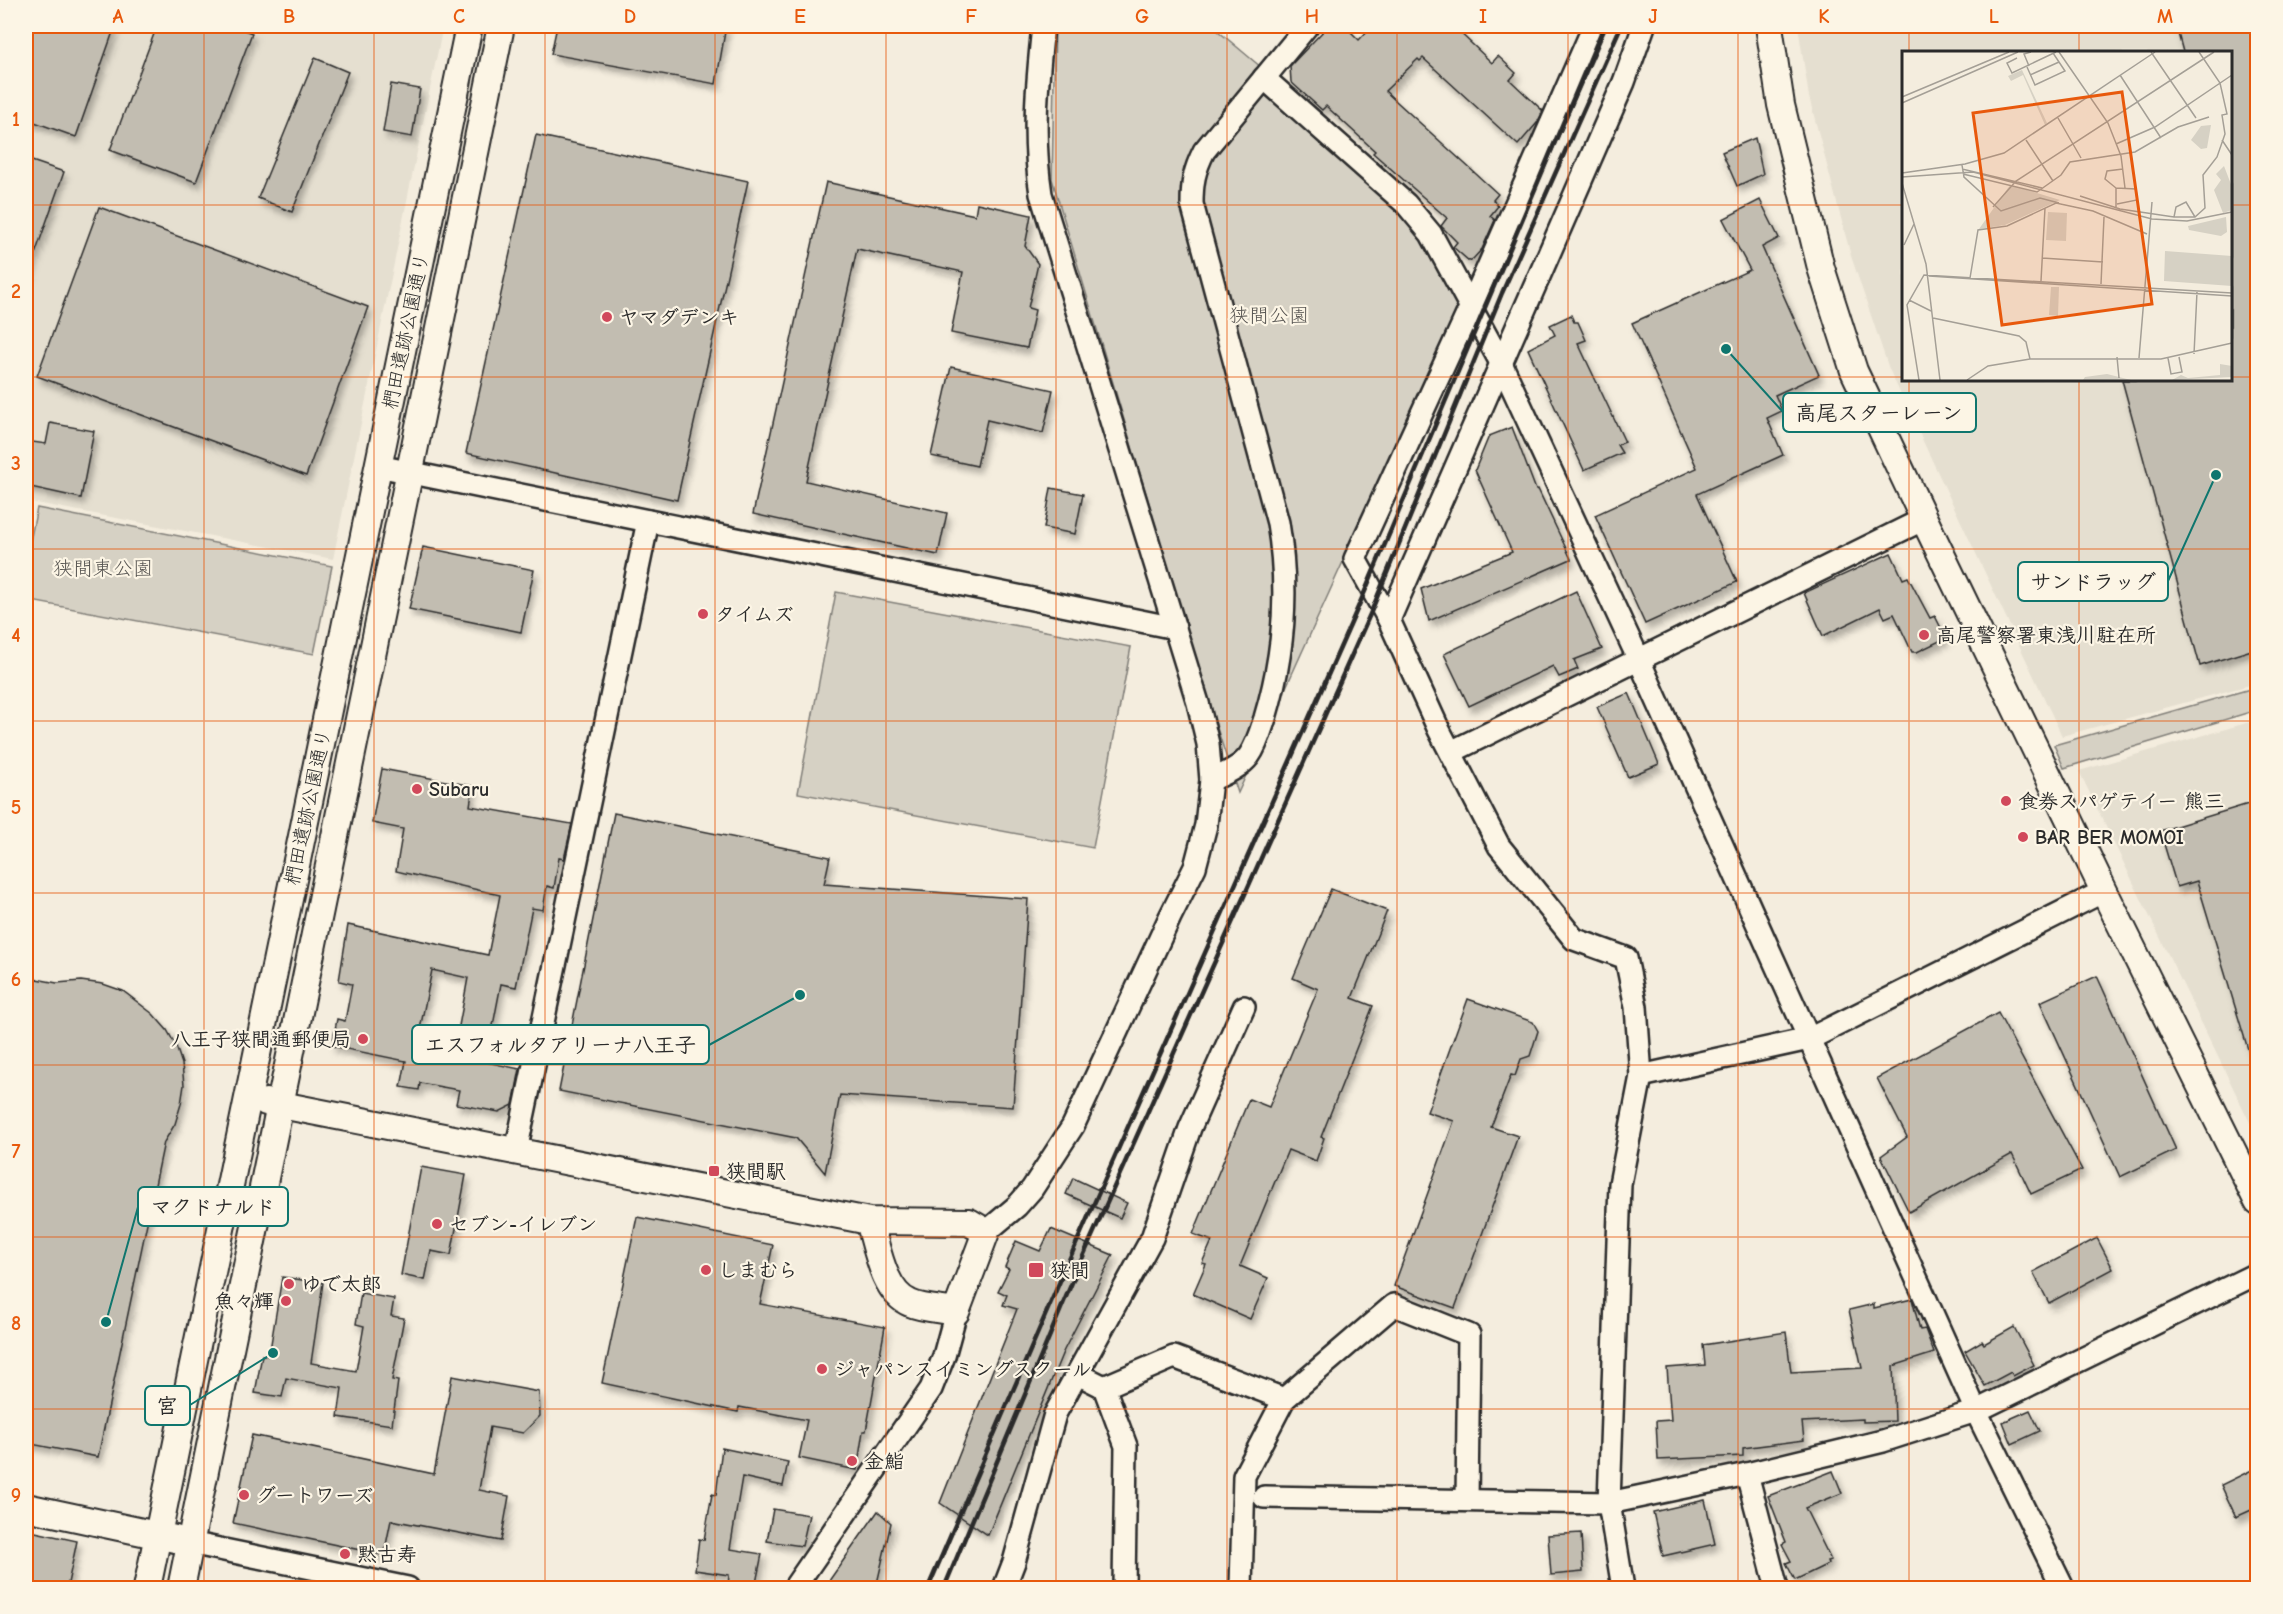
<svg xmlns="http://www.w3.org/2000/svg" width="2283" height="1614" font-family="'Comic Neue','Klee One',sans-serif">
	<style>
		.built { fill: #e5dfd0; fill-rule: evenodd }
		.green { fill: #d6d1c4; stroke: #807e78; stroke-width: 1.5 }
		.building { fill: #c2bdb1; stroke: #2b2b2b; stroke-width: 1.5; fill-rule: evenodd; filter: url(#shadow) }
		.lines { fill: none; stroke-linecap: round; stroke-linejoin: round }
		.minor-casing { stroke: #2b2b2b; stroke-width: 26 }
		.tertiary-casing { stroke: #2b2b2b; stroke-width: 30 }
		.minor { stroke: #fcf5e5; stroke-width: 21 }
		.tertiary { stroke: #fcf5e5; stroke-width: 26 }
		.rail { stroke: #2b2b2b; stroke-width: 4.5 }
		.grid { fill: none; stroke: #e8590c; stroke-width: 1.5; stroke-opacity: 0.55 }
		.poi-dot { fill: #d1495b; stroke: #fcf5e5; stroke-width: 2 }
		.labels { text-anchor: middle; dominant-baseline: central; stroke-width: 4.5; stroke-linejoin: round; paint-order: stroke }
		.park-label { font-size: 20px; fill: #565451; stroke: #fcf5e5 }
		.poi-label { font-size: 20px; font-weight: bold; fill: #2b2b2b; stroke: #fcf5e5; text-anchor: start }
		.street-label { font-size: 20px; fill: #2b2b2b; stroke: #fcf5e5 }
		.inset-road { fill: none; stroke: #a49f96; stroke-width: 1.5 }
		.view { fill: #e8590c; fill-opacity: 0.15; stroke: #e8590c; stroke-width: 3 }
		.inset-edge { fill: none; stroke: #2b2b2b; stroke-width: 3 }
		.leader { fill: none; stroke: #0f766e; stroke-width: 2 }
		.callout-dot { fill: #0f766e; stroke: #fcf5e5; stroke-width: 2 }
		.callout { fill: #fcf5e5; stroke: #0f766e; stroke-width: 2 }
		.callout-label { font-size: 21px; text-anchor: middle; font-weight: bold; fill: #2b2b2b }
		.neatline { fill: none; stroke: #e8590c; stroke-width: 2 }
		.grid-label { font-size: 20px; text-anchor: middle; font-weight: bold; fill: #e8590c }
	</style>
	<defs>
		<filter id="shadow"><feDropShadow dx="3.5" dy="6" stdDeviation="3" flood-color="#0004"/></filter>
	</defs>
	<rect width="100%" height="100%" fill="#f4edde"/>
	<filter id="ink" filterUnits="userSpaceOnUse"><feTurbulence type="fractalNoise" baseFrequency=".0167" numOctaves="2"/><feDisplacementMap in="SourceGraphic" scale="12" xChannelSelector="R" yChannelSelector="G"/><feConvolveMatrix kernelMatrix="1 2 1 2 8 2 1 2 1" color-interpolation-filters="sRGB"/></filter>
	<g filter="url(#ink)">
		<g class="built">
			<path d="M26 26H443L333 559 26 501Z"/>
			<path d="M1798 26H2257V683L2062 736 1889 369 1851 256 1809 97ZM1904 52H2230V380H1904Z"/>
			<path d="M2257 720V1137L2079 771Z"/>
		</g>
		<g class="green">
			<path d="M1055 26H1212L1268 73 1448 255 1466 291 1238 793 1206 694 1052 179Z"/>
			<path d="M37 508 332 566 314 654 26 600V561Z"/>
			<path d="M836 592 1131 647 1093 848 798 793Z"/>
			<path d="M2257 687V710L2064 768 2054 745Z"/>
		</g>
		<g class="building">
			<path d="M26 26H115L76 137 26 119Z"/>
			<path d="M157 26H233L252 33 196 182 110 150Z"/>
			<path d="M557 26H726L716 84 551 54Z"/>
			<path d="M1328 26H1345L1359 40 1372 26H1453L1492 63 1498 56 1516 73 1510 80 1543 111 1537 123 1518 145 1423 58 1420 61 1418 59 1385 91 1498 194 1493 200 1498 206 1490 216 1495 220 1482 249 1473 259 1469 261 1453 247 1457 242 1441 226 1447 218 1373 153 1375 151 1326 106 1322 110 1291 82 1290 66Z"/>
			<path d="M2176 26H2258V648L2200 666 2122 380H2230V52H2183Z"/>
			<path d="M315 58 348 72 292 212 258 198Z"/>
			<path d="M391 84 420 89 412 137 383 132Z"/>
			<path d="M536 135 748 181 677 500 466 453Z"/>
			<path d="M1755 138 1763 174 1737 186 1722 152Z"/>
			<path d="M26 159 64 172 28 274H26Z"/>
			<path d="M826 182 975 215 977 203 1031 215 1025 246 1038 264 1028 308 1035 310 1027 348 951 333 963 272 857 249 806 481 947 513 938 555 753 514Z"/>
			<path d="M1760 200 1779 238 1762 247 1819 375 1775 395 1782 411 1767 418 1783 455 1697 494 1737 582 1645 624 1595 515 1697 468 1632 323 1750 270 1723 219Z"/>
			<path d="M99 207 368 307 306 476 37 376Z"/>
			<path d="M1571 315 1574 322H1578L1586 340 1578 343 1625 442 1617 445 1622 453 1584 470 1528 349 1555 335 1550 325Z"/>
			<path d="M951 367 1053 390 1043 433 987 420 977 466 931 456Z"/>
			<path d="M50 423 94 431 81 498 26 486V441L46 444Z"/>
			<path d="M1512 427 1536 490 1538 489 1571 559 1429 621 1421 589 1512 552 1475 470 1489 436Z"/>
			<path d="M1051 488 1083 494 1075 534 1044 528Z"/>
			<path d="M423 547 534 570 521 632 409 609Z"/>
			<path d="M1891 553 1903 579 1908 577 1930 618 1935 616 1946 638 1917 652H1912L1894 614 1885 618 1880 608 1823 636 1804 593Z"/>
			<path d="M1576 591 1602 649 1574 660 1578 669 1559 677 1553 666 1469 706 1444 654Z"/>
			<path d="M1629 693 1659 764 1628 777 1597 707Z"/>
			<path d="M382 769 473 786 470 806 572 824 564 859 559 858 554 888 547 886 543 910 532 908 516 987 501 984 486 1062 520 1069 513 1105 499 1112 456 1104 459 1090 420 1083 419 1090 401 1087 406 1061 332 1046 337 1019 345 1021 352 984 339 981 348 925 488 955 500 895 396 871 403 829 372 823ZM432 970 468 978 455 1047 418 1039Z"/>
			<path d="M2258 801V1065L2253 1066 2197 881 2177 887 2160 831Z"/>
			<path d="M614 813 830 857 824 884 1028 899 1013 1107 840 1095 825 1173 796 1138 559 1091Z"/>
			<path d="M1331 889 1387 911 1352 998 1373 1006 1321 1137 1324 1138 1316 1161 1288 1150 1240 1266 1268 1278 1250 1319 1193 1294 1206 1264 1202 1263 1212 1241 1193 1234 1249 1099 1269 1107 1318 989 1293 978Z"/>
			<path d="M2097 976 2176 1150 2120 1177 2040 1002Z"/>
			<path d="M26 977 57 983 81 981 103 984 123 991 153 1014 167 1030 176 1046 182 1064 184 1085 181 1104 175 1124 164 1142 98 1457 26 1443Z"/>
			<path d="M1468 999 1533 1022 1538 1031 1530 1056 1521 1059 1515 1076 1511 1075 1491 1127 1518 1136 1455 1308 1394 1286 1454 1121 1427 1112Z"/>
			<path d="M1998 1013 2082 1170 2031 1194 2012 1154 1909 1212 1881 1156 1907 1137 1877 1078Z"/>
			<path d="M421 1167 466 1175 451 1255 431 1251 425 1280 401 1275Z"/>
			<path d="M1073 1178 1127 1203 1120 1218 1066 1194Z"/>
			<path d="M637 1217 773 1245 760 1304 885 1327 866 1431H863L857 1470 799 1458 807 1420 739 1407 738 1412 602 1383Z"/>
			<path d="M1051 1229 1113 1255 1063 1352 988 1535 940 1503 1017 1309 1003 1305 1007 1295 998 1291 1009 1269 1005 1267 1016 1241 1040 1251Z"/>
			<path d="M2097 1238 2113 1269 2049 1303 2033 1272Z"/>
			<path d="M282 1277 323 1283 311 1363 356 1371 364 1326 356 1324 361 1293 394 1299 391 1316 404 1318 392 1380 398 1381 392 1425 338 1417 342 1388 286 1378 282 1397 255 1393 262 1355 269 1356Z"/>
			<path d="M1912 1299 1920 1330 1925 1329 1934 1353 1893 1366 1895 1421 1863 1422V1419L1802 1422 1804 1440 1743 1448V1456L1658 1460 1656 1421 1671 1420 1667 1368 1705 1365 1703 1345 1786 1332 1791 1372 1862 1368 1849 1310 1874 1304V1308Z"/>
			<path d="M2014 1327 2034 1365 2013 1376 2011 1372 1985 1386 1965 1351 1982 1341 1984 1344Z"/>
			<path d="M452 1376 539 1392 540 1416 523 1433 490 1427 479 1490 509 1496 501 1541 391 1520 384 1555 233 1523 252 1435 434 1474Z"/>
			<path d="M2030 1410 2040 1431 2012 1444 2003 1422Z"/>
			<path d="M722 1448 788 1462 783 1486 742 1477 730 1549 762 1554 755 1588 728 1586 729 1575 695 1570 699 1539 704 1540 712 1494 716 1495Z"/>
			<path d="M2258 1467V1507L2236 1517 2221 1485Z"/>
			<path d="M1833 1471 1842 1493 1805 1508 1831 1560 1827 1561 1828 1564 1795 1580 1786 1563 1791 1561 1782 1544 1786 1542 1768 1496Z"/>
			<path d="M1705 1500 1715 1544 1663 1556 1653 1512Z"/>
			<path d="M773 1509 809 1515 802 1546 767 1541Z"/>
			<path d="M878 1511 891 1523 876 1588H824Z"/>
			<path d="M26 1530 77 1541 67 1588H26Z"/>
			<path d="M1581 1533 1583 1572 1551 1575 1548 1535Z"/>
		</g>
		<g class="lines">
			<g class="minor-casing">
				<g id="minor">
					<path d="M1594 26 1471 306 1355 559 1389 620 1439 730 1499 846 1574 939 1626 958 1636 1007 1641 1076 1620 1184 1609 1503 1623 1588"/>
					<path d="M1264 78 1406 204 1431 234 1500 361 1639 660 1976 1411 2063 1588"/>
					<path d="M378 466 1175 628"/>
					<path d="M1389 620 1624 82 1644 26"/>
					<path d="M1451 752 1924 519"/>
					<path d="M1211 780C1224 774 1240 768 1249 756 1257 745 1261 730 1265 718 1284 655 1289 588 1278 523L1192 204C1192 183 1194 171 1204 151L1307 26"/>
					<path d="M1641 1076 1809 1039 2104 891"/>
					<path d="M516 1151 648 521"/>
					<path d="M986 1232 1017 1206 1032 1189 1073 1126 1170 917 1195 867 1206 825 1211 780 1208 744 1198 703 1041 194C1032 136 1037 84 1043 26"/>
					<path d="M1078 1374 1104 1387 1174 1357 1284 1399 1394 1305 1469 1335 1467 1500"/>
					<path d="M1104 1387 1126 1446 1124 1588"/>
					<path d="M1747 1474 1777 1588"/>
					<path d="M1264 1497 1609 1503 1747 1474 1883 1441 1976 1411 2258 1273"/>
					<path d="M190 1543 408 1588"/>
					<path d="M794 1588 931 1389 944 1356 956 1312"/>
					<path d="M1004 1588 1014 1562 1055 1414 1152 1238 1190 1128 1244 1007"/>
					<path d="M1241 1588 1244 1476 1284 1399"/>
				</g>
			</g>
			<g class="tertiary-casing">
				<g id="tertiary">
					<path d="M1769 26 1781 105 1821 268 1854 371 1924 519 2104 891 2258 1202"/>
					<path d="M266 1102 869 1221 969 1222 986 1232 956 1312C942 1309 923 1309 910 1303 883 1292 877 1246 869 1221"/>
					<path d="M26 1507 175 1539"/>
					<path d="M147 1588 469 26"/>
					<path d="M181 1588 501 26"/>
				</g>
			</g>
			<use href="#minor" class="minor"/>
			<use href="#tertiary" class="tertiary"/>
			<g class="rail">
				<path d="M928 1588 1069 1260 1363 596 1604 26"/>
				<path d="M944 1588 1081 1261 1371 612 1502 293 1621 26"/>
			</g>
		</g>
	</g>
	<path class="grid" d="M204 26V1588M374 26V1588M545 26V1588M715 26V1588M886 26V1588M1056 26V1588M1227 26V1588M1397 26V1588M1568 26V1588M1738 26V1588M1909 26V52M2079 26V52M26 205H1904M2230 205H2258M26 377H1904M2230 377H2258M1909 380V1588M2079 380V1588M26 549H2258M26 721H2258M26 893H2258M26 1065H2258M26 1237H2258M26 1409H2258"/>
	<g class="poi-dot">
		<circle cx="607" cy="317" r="6"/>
		<circle cx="703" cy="614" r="6"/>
		<circle cx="1924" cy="635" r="6"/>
		<circle cx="417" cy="789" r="6"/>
		<circle cx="2006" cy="801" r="6"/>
		<circle cx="2023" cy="837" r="6"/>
		<circle cx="363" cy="1039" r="6"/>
		<rect x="708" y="1165" width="12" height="12" rx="3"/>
		<circle cx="437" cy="1224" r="6"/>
		<circle cx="706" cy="1270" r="6"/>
		<rect x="1028" y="1262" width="16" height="16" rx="3"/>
		<circle cx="289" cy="1284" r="6"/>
		<circle cx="286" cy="1301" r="6"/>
		<circle cx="822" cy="1369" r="6"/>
		<circle cx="852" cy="1461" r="6"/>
		<circle cx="244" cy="1495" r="6"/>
		<circle cx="345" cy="1554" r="6"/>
	</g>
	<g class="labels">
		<g class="park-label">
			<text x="1269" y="315">狭間公園</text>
			<text x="103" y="568">狭間東公園</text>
		</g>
		<g class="poi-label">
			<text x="619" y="317">ヤマダデンキ</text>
			<text x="715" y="614">タイムズ</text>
			<text x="1936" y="635">高尾警察署東浅川駐在所</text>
			<text x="429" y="789">Subaru</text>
			<text x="2018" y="801">食券スパゲテイー 熊三</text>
			<text x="2035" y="837">BAR BER MOMOI</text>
			<text x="351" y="1039" text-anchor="end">八王子狭間通郵便局</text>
			<text x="726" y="1171">狭間駅</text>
			<text x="449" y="1224">セブン-イレブン</text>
			<text x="718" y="1270">しまむら</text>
			<text x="1050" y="1270">狭間</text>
			<text x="301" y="1284">ゆで太郎</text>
			<text x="274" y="1301" text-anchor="end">魚々輝</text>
			<text x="834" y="1369">ジャパンスイミングスクール</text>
			<text x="864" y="1461">金鮨</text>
			<text x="256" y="1495">グートワーズ</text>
			<text x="357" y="1554">黙古寿</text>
		</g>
		<g class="street-label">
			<text transform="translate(406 331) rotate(-78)">椚田遺跡公園通り</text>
			<text transform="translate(308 807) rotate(-78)">椚田遺跡公園通り</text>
		</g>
	</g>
	<g transform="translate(1902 51)">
		<rect width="330" height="330" fill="#f4edde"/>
		<path d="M120 19 145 72 143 74 121 24 109 30 106 25ZM309 74 305 97 299 98 289 89 299 75ZM322 115 330 136V159L321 162 312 139 319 129 314 123ZM108 134 158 149 103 174 77 178ZM146 161 165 162 164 190 144 189ZM324 166 325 181 319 185 287 179 286 175ZM263 200 330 205V235L262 230ZM149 236H157L156 265 147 264ZM318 313 330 315V326L270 329 279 324 286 327 318 324ZM205 323 229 329H181L183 326Z" fill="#d6d1c4"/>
		<path class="inset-road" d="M157 1 206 72 219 105 223 137M249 1 294 67M115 7 105 12 110 22 154 1M127 15 122 3 129 1M125 16 133 34 163 20 151 2M128 24 157 11M218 24 259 87M0 46 107 1M0 52 116 1M156 67 179 107M124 89 151 130M320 89 330 104M214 93 253 76 330 24M60 114 62 126 99 160 138 147 157 152M60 118 140 137M0 122 63 113 102 102 253 1M61 123 135 141 159 124 168 111 233 101 276 76 307 66M0 126 71 121 250 168 285 170 330 161M0 132 24 213 38 329M214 137 234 138 235 149 215 153M178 145 218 158 272 166H293L303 157 301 124 315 106 323 83 320 64 325 63 318 32 297 1M91 156 114 130 312 1M214 156V137L203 128 205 120 221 118M272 166 274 156 284 151 293 166M2 194 12 173M140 207 201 211M27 225 330 245M68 227 76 179 105 175 154 152 191 160 245 183M139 230 143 157M199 233 202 166M7 249 29 260M31 267 117 285 124 291 128 308M292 303 295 241M215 306 217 327M237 307 250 151M266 307 269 323 280 321 277 306M17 329 5 254 22 224 330 242M65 329 86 315 128 308H259L330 292"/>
		<path class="view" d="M220 41 250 253 100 274 71 62Z"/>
		<rect width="330" height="330" class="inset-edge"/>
	</g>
	<path class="leader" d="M1726 349L1783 412M2216 475L2168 581M800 995L709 1045M106 1322L138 1207M273 1353L190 1405"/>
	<g class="callout-dot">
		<circle cx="1726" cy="349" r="6"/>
		<circle cx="2216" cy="475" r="6"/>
		<circle cx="800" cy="995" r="6"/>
		<circle cx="106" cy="1322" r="6"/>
		<circle cx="273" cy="1353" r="6"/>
	</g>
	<g class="callout">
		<rect x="1783" y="393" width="193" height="39" rx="6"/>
		<rect x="2018" y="562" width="150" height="39" rx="6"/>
		<rect x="412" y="1025" width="297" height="39" rx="6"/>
		<rect x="138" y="1187" width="150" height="39" rx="6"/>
		<rect x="145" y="1386" width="45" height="39" rx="6"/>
	</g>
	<g class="callout-label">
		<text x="1879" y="420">高尾スターレーン</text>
		<text x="2093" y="589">サンドラッグ</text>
		<text x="560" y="1052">エスフォルタアリーナ八王子</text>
		<text x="213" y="1214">マクドナルド</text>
		<text x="167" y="1413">宮</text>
	</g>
	<rect width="2283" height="1614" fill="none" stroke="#fcf5e5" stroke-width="66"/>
	<rect x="33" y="33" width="2217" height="1548" class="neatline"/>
	<g class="grid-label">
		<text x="118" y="23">A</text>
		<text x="289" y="23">B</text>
		<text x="459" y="23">C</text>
		<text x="630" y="23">D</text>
		<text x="800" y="23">E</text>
		<text x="971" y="23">F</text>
		<text x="1142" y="23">G</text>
		<text x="1312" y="23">H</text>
		<text x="1483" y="23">I</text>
		<text x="1653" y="23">J</text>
		<text x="1824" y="23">K</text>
		<text x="1994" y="23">L</text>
		<text x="2165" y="23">M</text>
		<text x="16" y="126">1</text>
		<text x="16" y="298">2</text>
		<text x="16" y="470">3</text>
		<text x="16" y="642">4</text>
		<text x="16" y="814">5</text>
		<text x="16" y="986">6</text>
		<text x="16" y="1158">7</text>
		<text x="16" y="1330">8</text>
		<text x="16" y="1502">9</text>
	</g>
</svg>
